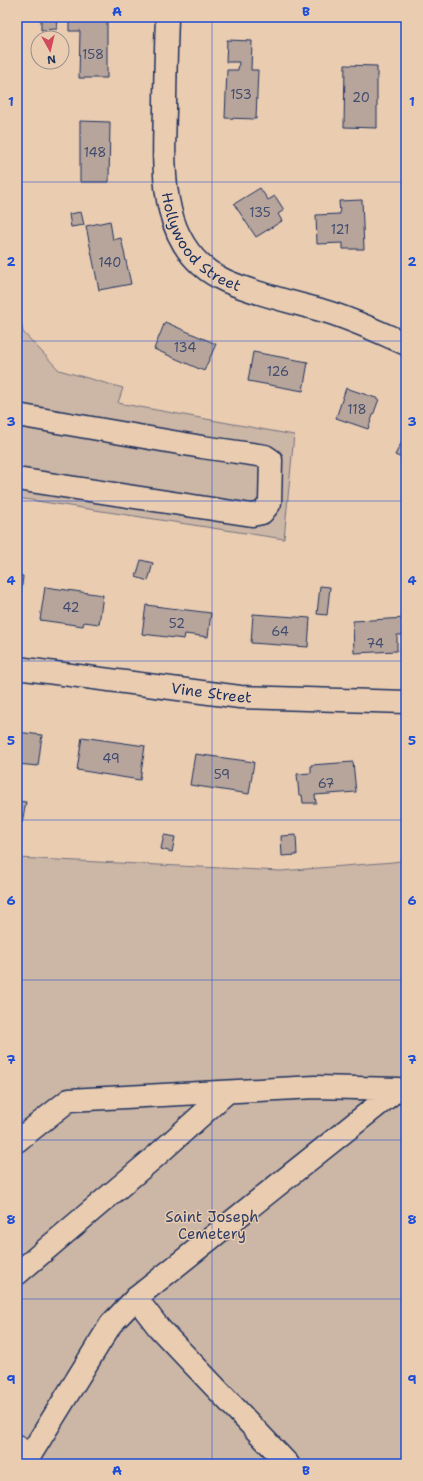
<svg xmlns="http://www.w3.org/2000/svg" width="423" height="1481" font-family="'Shantell Sans',sans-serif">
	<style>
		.green { fill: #ccb6a5; stroke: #747282 }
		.building { fill: #b7a59c; stroke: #1b2f5e }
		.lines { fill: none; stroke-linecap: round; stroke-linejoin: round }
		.minor-casing { stroke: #1b2f5e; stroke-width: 25 }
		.minor { stroke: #eacdb1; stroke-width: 22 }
		.grid { fill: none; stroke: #1d4ed8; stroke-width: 1; stroke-opacity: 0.55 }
		.labels { text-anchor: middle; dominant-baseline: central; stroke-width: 3; stroke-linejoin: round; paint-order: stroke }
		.number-label { font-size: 13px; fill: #424c6e }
		.street-label { font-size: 15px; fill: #1b2f5e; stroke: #eacdb1 }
		.park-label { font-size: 15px; fill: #2d3c65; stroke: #eacdb1 }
		.neatline { fill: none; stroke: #1d4ed8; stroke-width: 1.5 }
		.grid-label { font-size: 13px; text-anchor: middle; font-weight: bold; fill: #1d4ed8 }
	</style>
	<rect width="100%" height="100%" fill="#eacdb1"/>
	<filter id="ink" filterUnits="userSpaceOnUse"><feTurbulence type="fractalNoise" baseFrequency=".025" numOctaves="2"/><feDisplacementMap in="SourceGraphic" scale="8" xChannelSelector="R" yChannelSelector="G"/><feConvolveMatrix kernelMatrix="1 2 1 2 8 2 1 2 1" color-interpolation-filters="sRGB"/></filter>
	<g filter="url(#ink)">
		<g class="green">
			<path d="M17 295 23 332 59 370 123 388 118 403 294 435 284 539 17 498Z"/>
			<path d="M17 858 281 871 393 862 406 860V1464H17Z"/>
		</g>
		<g class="building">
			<path d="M41 17H56L57 29 41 30Z"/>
			<path d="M69 17H107V78H79L80 31H69Z"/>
			<path d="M227 40 252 41 251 70H258L256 119 225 118 227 70H238L239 62H226Z"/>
			<path d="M345 65 377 66V128L344 127Z"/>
			<path d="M80 121 110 122 109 182H80Z"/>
			<path d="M260 188 268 200 275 196 284 210 278 214 282 221 256 237 234 204Z"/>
			<path d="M362 200 364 249H343V243L317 244 316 215 340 214 339 201Z"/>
			<path d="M81 212 84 225 71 227 69 214Z"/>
			<path d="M110 221 113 240 121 238 131 284 99 290 86 226Z"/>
			<path d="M165 322 216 344 204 371 154 349Z"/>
			<path d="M253 352 308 362 303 391 248 381Z"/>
			<path d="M346 388 379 399 368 429 336 418Z"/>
			<path d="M406 434V460L395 455Z"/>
			<path d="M141 560 153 563 148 581 136 577Z"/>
			<path d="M17 575 23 576 20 604H17Z"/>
			<path d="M320 586 330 587 327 615 317 614Z"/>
			<path d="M45 587 103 595 99 624 84 622 83 626 40 620Z"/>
			<path d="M146 605 211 613 208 637 185 634 184 639 142 634Z"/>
			<path d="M253 614 310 618 308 647 251 643Z"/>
			<path d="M406 618V635H397V651L354 653 353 621Z"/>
			<path d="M17 732 42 735 38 766 17 764Z"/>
			<path d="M82 737 145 746 140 780 77 770Z"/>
			<path d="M195 754 254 762 249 794 190 785Z"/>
			<path d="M353 762 356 792 315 795 316 803H303L302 795H299L297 774 311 773V765Z"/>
			<path d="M17 801 26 802 22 823 17 822Z"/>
			<path d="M164 835 175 837 172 852 161 849Z"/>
			<path d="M296 835 297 855 282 856 281 836Z"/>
		</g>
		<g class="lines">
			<g class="minor-casing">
				<g id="minor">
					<path id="s1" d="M167 17C166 48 165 80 165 111 163 173 159 251 226 281 258 295 292 302 324 311 352 319 379 332 406 344"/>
					<path d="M17 415 202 447 265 456 271 460 270 503 262 513 252 515 17 479"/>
					<path id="s2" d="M17 668 240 697 406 702"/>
					<path d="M17 1141 69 1100 315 1087 398 1089 136 1298 111 1324 29 1457 17 1446"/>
					<path d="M17 1274 156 1156 226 1093"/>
					<path d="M136 1298 159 1328 288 1464"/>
				</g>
			</g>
			<use href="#minor" class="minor"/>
		</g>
	</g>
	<path class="grid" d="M212 17V1464M17 182H406M17 341H406M17 501H406M17 661H406M17 820H406M17 980H406M17 1140H406M17 1299H406"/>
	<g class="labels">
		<g class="number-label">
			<text x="93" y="54">158</text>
			<text x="241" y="94">153</text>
			<text x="361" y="97">20</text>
			<text x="95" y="152">148</text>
			<text x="260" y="212">135</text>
			<text x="340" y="229">121</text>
			<text x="110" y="262">140</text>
			<text x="185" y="347">134</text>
			<text x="278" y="371">126</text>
			<text x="357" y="409">118</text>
			<text x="71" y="607">42</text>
			<text x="177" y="623">52</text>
			<text x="280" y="631">64</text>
			<text x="375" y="643">74</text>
			<text x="111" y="758">49</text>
			<text x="222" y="774">59</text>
			<text x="326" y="783">67</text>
		</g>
		<g class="street-label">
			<text stroke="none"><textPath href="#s1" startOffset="239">Hollywood Street</textPath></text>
			<text stroke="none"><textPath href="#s2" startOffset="196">Vine Street</textPath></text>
		</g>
		<g class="park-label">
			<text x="212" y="1217">Saint Joseph<tspan x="212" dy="17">Cemetery</tspan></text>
		</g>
	</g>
	<rect width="423" height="1481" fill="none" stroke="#eacdb1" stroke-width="44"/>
	<g transform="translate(50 50) rotate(172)"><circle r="19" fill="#eacdb1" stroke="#978e90"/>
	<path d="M0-3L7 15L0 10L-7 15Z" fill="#d1495b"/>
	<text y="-6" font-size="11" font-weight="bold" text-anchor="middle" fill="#1b2f5e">N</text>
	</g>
	<rect x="22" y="22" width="379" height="1437" class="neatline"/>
	<g class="grid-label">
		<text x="117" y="16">A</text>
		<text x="306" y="16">B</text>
		<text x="11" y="106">1</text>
		<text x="412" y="106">1</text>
		<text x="11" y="266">2</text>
		<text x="412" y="266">2</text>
		<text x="11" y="426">3</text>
		<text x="412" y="426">3</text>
		<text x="11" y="585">4</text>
		<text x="412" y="585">4</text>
		<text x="11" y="745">5</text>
		<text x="412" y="745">5</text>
		<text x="11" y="905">6</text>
		<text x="412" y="905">6</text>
		<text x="11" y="1064">7</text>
		<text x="412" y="1064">7</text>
		<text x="11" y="1224">8</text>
		<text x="412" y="1224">8</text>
		<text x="11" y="1384">9</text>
		<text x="412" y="1384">9</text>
		<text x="117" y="1475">A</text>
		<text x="306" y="1475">B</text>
	</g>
</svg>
